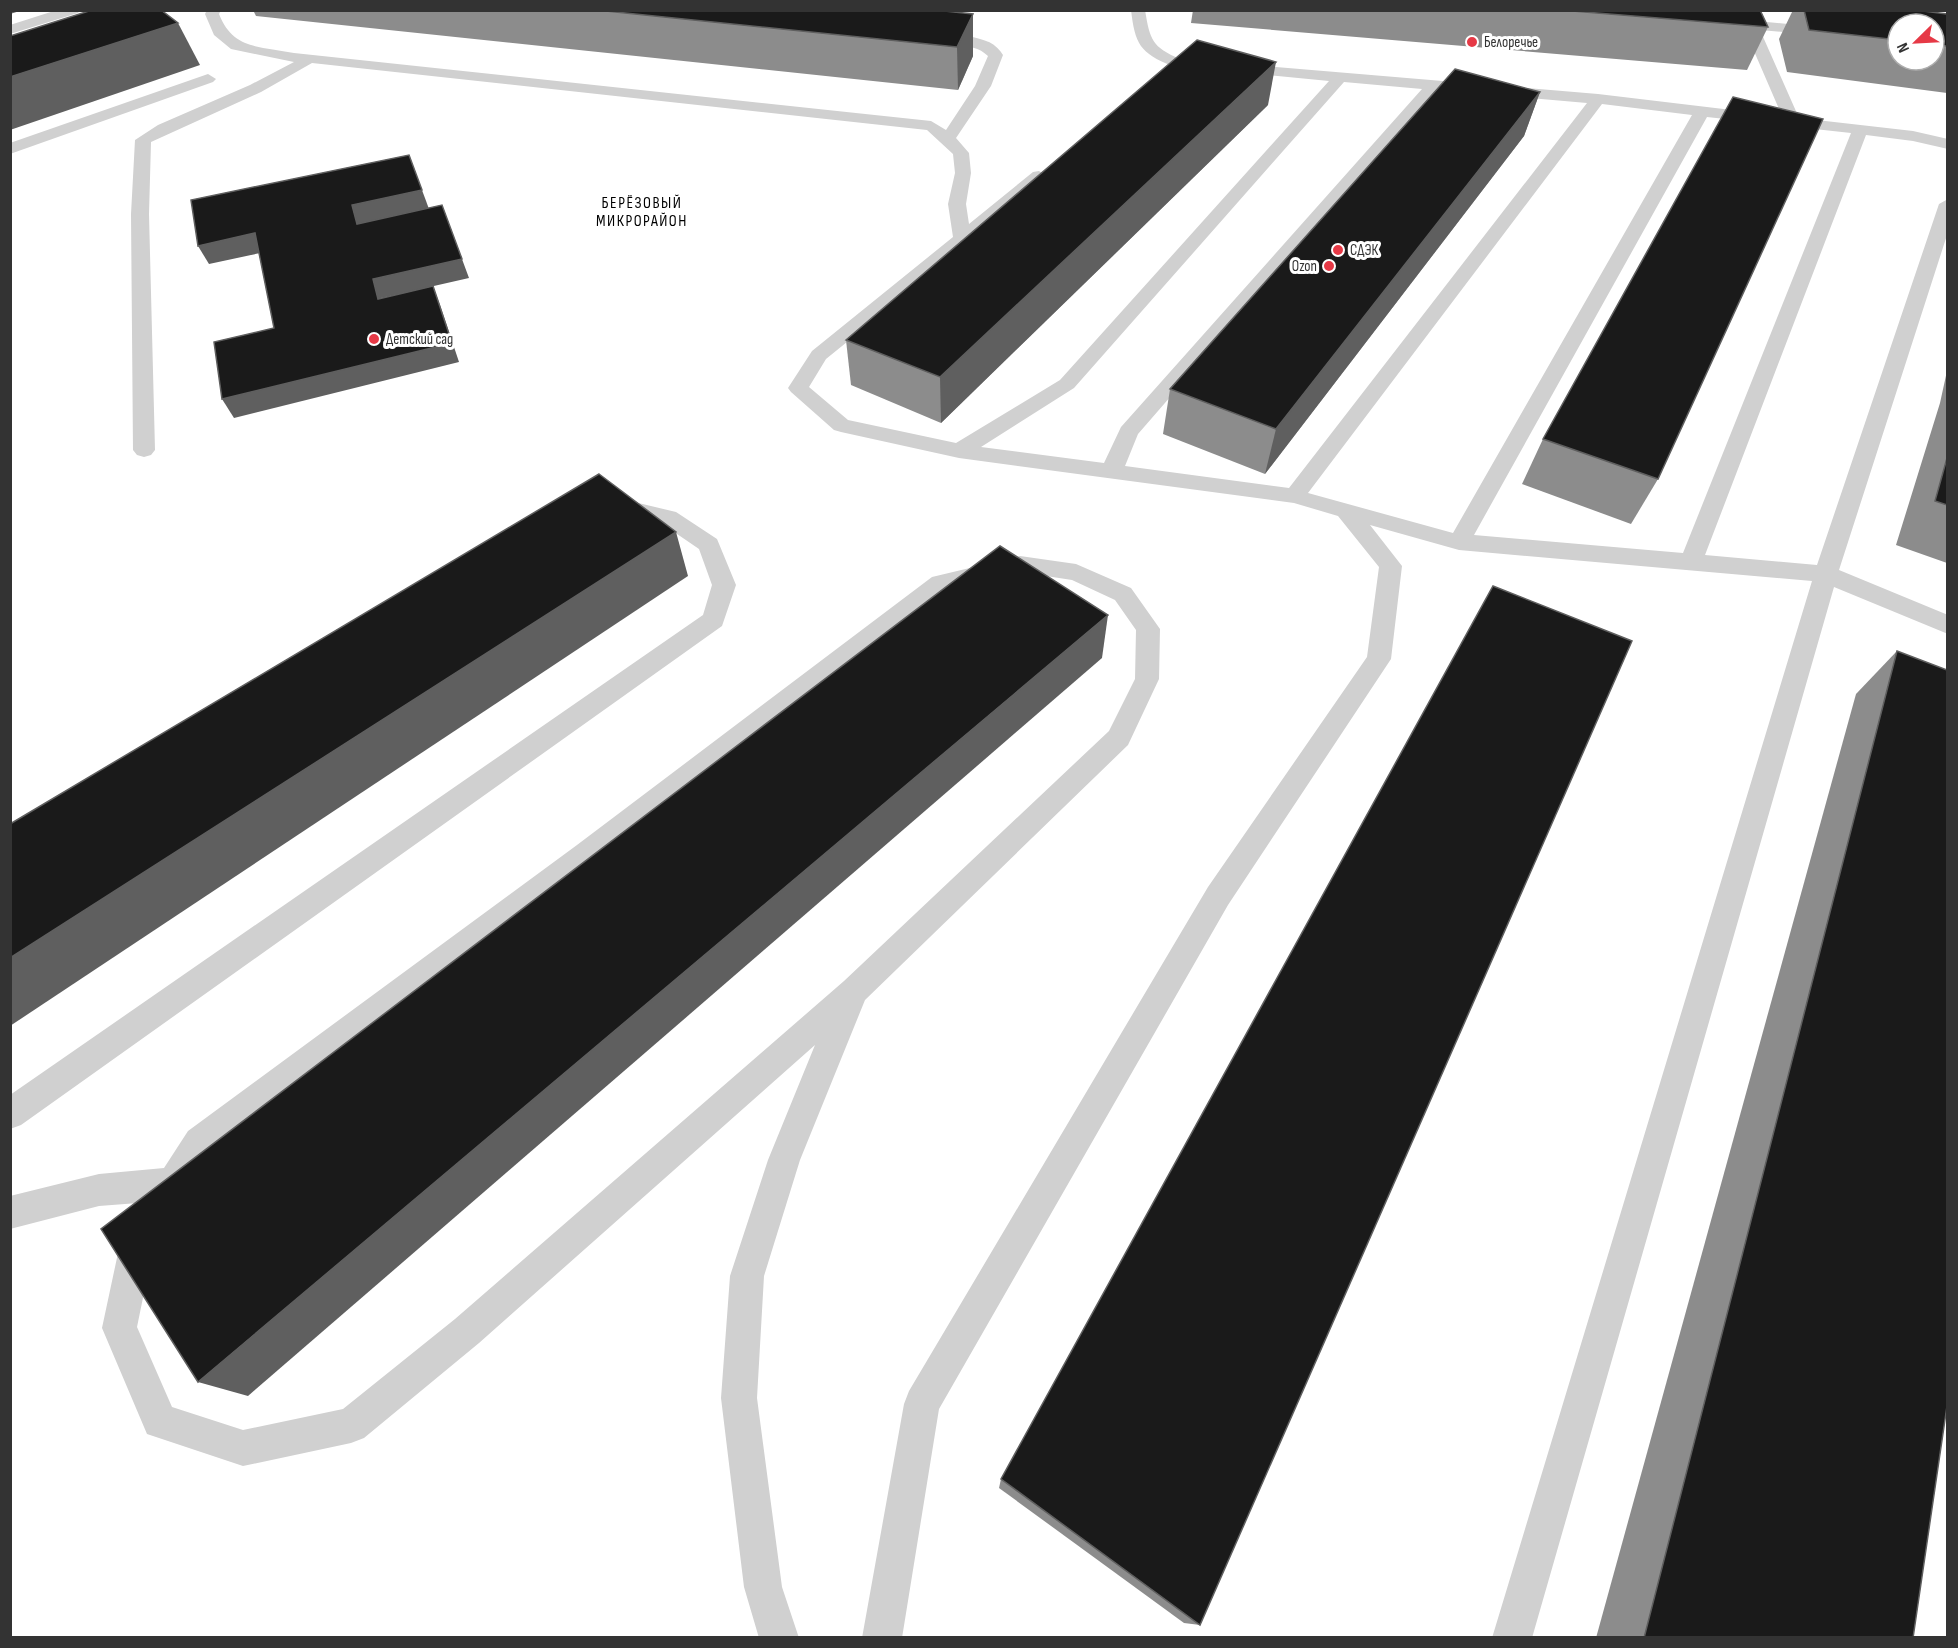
<svg xmlns="http://www.w3.org/2000/svg" width="1958" height="1648" font-family="'Sofia Sans Condensed',sans-serif">
	<style>
		.lines { fill: none; stroke-linecap: round; stroke-linejoin: round }
		.service { fill: #d0d0d0; fill-rule: evenodd }
		.wall { fill: #8c8c8c; fill-rule: evenodd }
		.shaded-wall { fill: #5f5f5f }
		.building { fill: #1a1a1a; stroke: #5f5f5f; stroke-width: 1.5 }
		.poi-dot { fill: #e63946; stroke: #fff; stroke-width: 2 }
		.labels { text-anchor: middle; dominant-baseline: central; stroke-width: 6; stroke-linejoin: round; paint-order: stroke }
		.far-poi-label { font-size: 15px; fill: #333; stroke: #fff; text-anchor: start }
		.far-neighbourhood-label { font-size: 16px; letter-spacing: 1.5px; fill: #000; stroke: #fff }
	</style>
	<rect width="100%" height="100%" fill="#fff"/>
	<g class="lines">
		<g class="service">
			<path d="M57 10H80L78 13 10 34V25Z"/>
			<path d="M207 10H221L219 14C233 50 260 46 294 53L931 121 946 130 975 86 988 56C971 39 942 50 930 37 938 28 978 37 989 42 995 45 1000 50 1003 55L991 86 956 138 969 153 971 173 966 204 969 224 1033 172 1039 171 1047 176 968 244 826 359 809 387 848 420 956 443 1060 380 1329 81 1172 66C1140 53 1135 44 1131 10H1145C1150 40 1152 47 1180 59L1598 94 1782 116 1744 28 1727 26 1725 23 1732 19H1741L1737 10H1751L1756 21 1819 27 1826 31 1819 35 1760 30 1799 118 1913 131 1948 139V149L1913 141 1866 135 1705 555 1817 565 1939 204 1948 199V232L1839 570 1948 615V634L1834 587 1532 1638H1492L1812 581 1459 550 1370 525 1402 566 1391 659 1228 905 939 1409 902 1638H862L904 1404 909 1391 1208 887 1367 657 1379 567 1338 516 1294 503 959 458 841 432 834 430 791 392 788 388 812 351 953 237 948 204 955 173 953 154 927 130 312 63 261 92 151 142 149 214 155 450 151 455 144 457 137 455 133 450 131 214 135 140 158 125 250 85 294 62 231 49 214 35 205 14ZM1344 82 1422 89 1121 427 1104 463 981 447 1074 388ZM1437 90 1587 103 1289 488 1125 466 1138 434ZM1602 104 1692 115 1453 533 1308 493ZM1707 117 1851 133 1683 553 1474 535Z"/>
			<path d="M208 74 216 79 213 82 10 154V143Z"/>
			<path d="M630 501 676 512 717 539 736 585 722 626 21 1125 10 1129V1095L703 615 712 585 699 549 661 523 630 515 615 520 607 517 604 512 607 507Z"/>
			<path d="M1020 556 1076 564 1131 588 1160 629 1159 679 1128 745 865 1000 800 1160 764 1276 757 1398 782 1587 799 1638H759L744 1587 721 1398 730 1276 768 1160 815 1045 479 1343 364 1438 351 1443 243 1466 147 1434 102 1328 121 1239 126 1227 138 1222 150 1227 155 1239 137 1327 172 1407 243 1430 343 1409 455 1319 844 981 1109 731 1135 679 1136 630 1115 600 1072 580 1020 572 947 590 597 861 210 1153 177 1208 165 1212 153 1208 151 1202 99 1206 10 1229V1196L99 1174 164 1168 188 1131 577 845 932 577Z"/>
		</g>
	</g>
	<g class="wall">
		<path d="M253 10H935L973 56 958 90 256 16Z"/>
		<path d="M1193 10H1760L1768 27 1747 70 1191 23Z"/>
		<path d="M1793 10H1915L1947 14V93L1787 72 1779 39ZM1898 24H1934V60H1898Z"/>
		<path d="M1540 92 1524 136 1265 474 1163 434 1170 389Z"/>
		<path d="M1268 105 941 423 851 385 846 340Z"/>
		<path d="M1947 371V563L1896 545 1940 403Z"/>
		<path d="M1543 439 1658 479 1631 524 1522 484Z"/>
		<path d="M1897 651 1913 1638H1596L1856 694Z"/>
		<path d="M1001 1479 1200 1625 1184 1623 999 1488Z"/>
	</g>
	<g class="shaded-wall">
		<path d="M10 10H23L10 14Z"/>
		<path d="M973 14V56L958 90 957 47Z"/>
		<path d="M178 23 200 65 10 130V77Z"/>
		<path d="M1276 62 1268 105 941 423 940 377Z"/>
		<path d="M1540 92 1524 136 1265 474 1276 429Z"/>
		<path d="M409 155 429 209 357 224 352 205Z"/>
		<path d="M442 205 469 278 381 298 387 318 378 299 373 279Z"/>
		<path d="M255 233 265 252 209 264 198 246Z"/>
		<path d="M433 286 440 305 459 362 234 418 222 399Z"/>
		<path d="M676 532 688 576 10 1026V958Z"/>
		<path d="M1108 615 1102 658 248 1396 198 1382Z"/>
	</g>
	<g class="building">
		<path d="M92 10H161L178 23 10 77V36Z"/>
		<path d="M596 10H935L973 14 957 47Z"/>
		<path d="M1560 10H1760L1768 27Z"/>
		<path d="M1804 10H1915L1947 14V46L1934 45V24H1898V40L1809 30Z"/>
		<path d="M1197 40 1276 62 940 377 846 340Z"/>
		<path d="M1455 69 1540 92 1276 429 1170 389Z"/>
		<path d="M1733 97 1823 119 1658 479 1543 439Z"/>
		<path d="M409 155 422 190 352 205 357 224 442 205 462 259 373 279 378 299 433 286 452 343 222 399 214 342 274 328 255 233 198 246 191 200Z"/>
		<path d="M1947 458V505L1935 501Z"/>
		<path d="M599 474 676 532 10 958V824Z"/>
		<path d="M1000 546 1108 615 198 1382 101 1229Z"/>
		<path d="M1493 586 1632 641 1200 1625 1001 1479Z"/>
		<path d="M1897 651 1947 670V1406L1913 1638H1644Z"/>
	</g>
	<g class="poi-dot">
		<circle cx="1472" cy="42" r="6"/>
		<circle cx="1338" cy="250" r="6"/>
		<circle cx="1329" cy="266" r="6"/>
		<circle cx="374" cy="339" r="6"/>
	</g>
	<g class="labels">
		<g class="far-poi-label">
			<text x="1484" y="42">Белоречье</text>
			<text x="1350" y="250">СДЭК</text>
			<text x="1317" y="266" text-anchor="end">Ozon</text>
			<text x="386" y="339">Детский сад</text>
		</g>
		<g class="far-neighbourhood-label">
			<text x="642" y="203">БЕРЁЗОВЫЙ<tspan x="642" dy="18">МИКРОРАЙОН</tspan></text>
		</g>
	</g>
	<rect width="1958" height="1648" fill="none" stroke="#333333" stroke-width="24"/>
	<g transform="translate(1916 42) rotate(246)"><circle r="28" fill="#ffffff" stroke="#adadad" stroke-width="1.5"/>
	<path d="M0-4.5L10 22L0 15L-10 22Z" fill="#e63946"/>
	<text y="-9" font-size="16" font-weight="bold" text-anchor="middle" fill="#333333">N</text>
	</g>
</svg>
